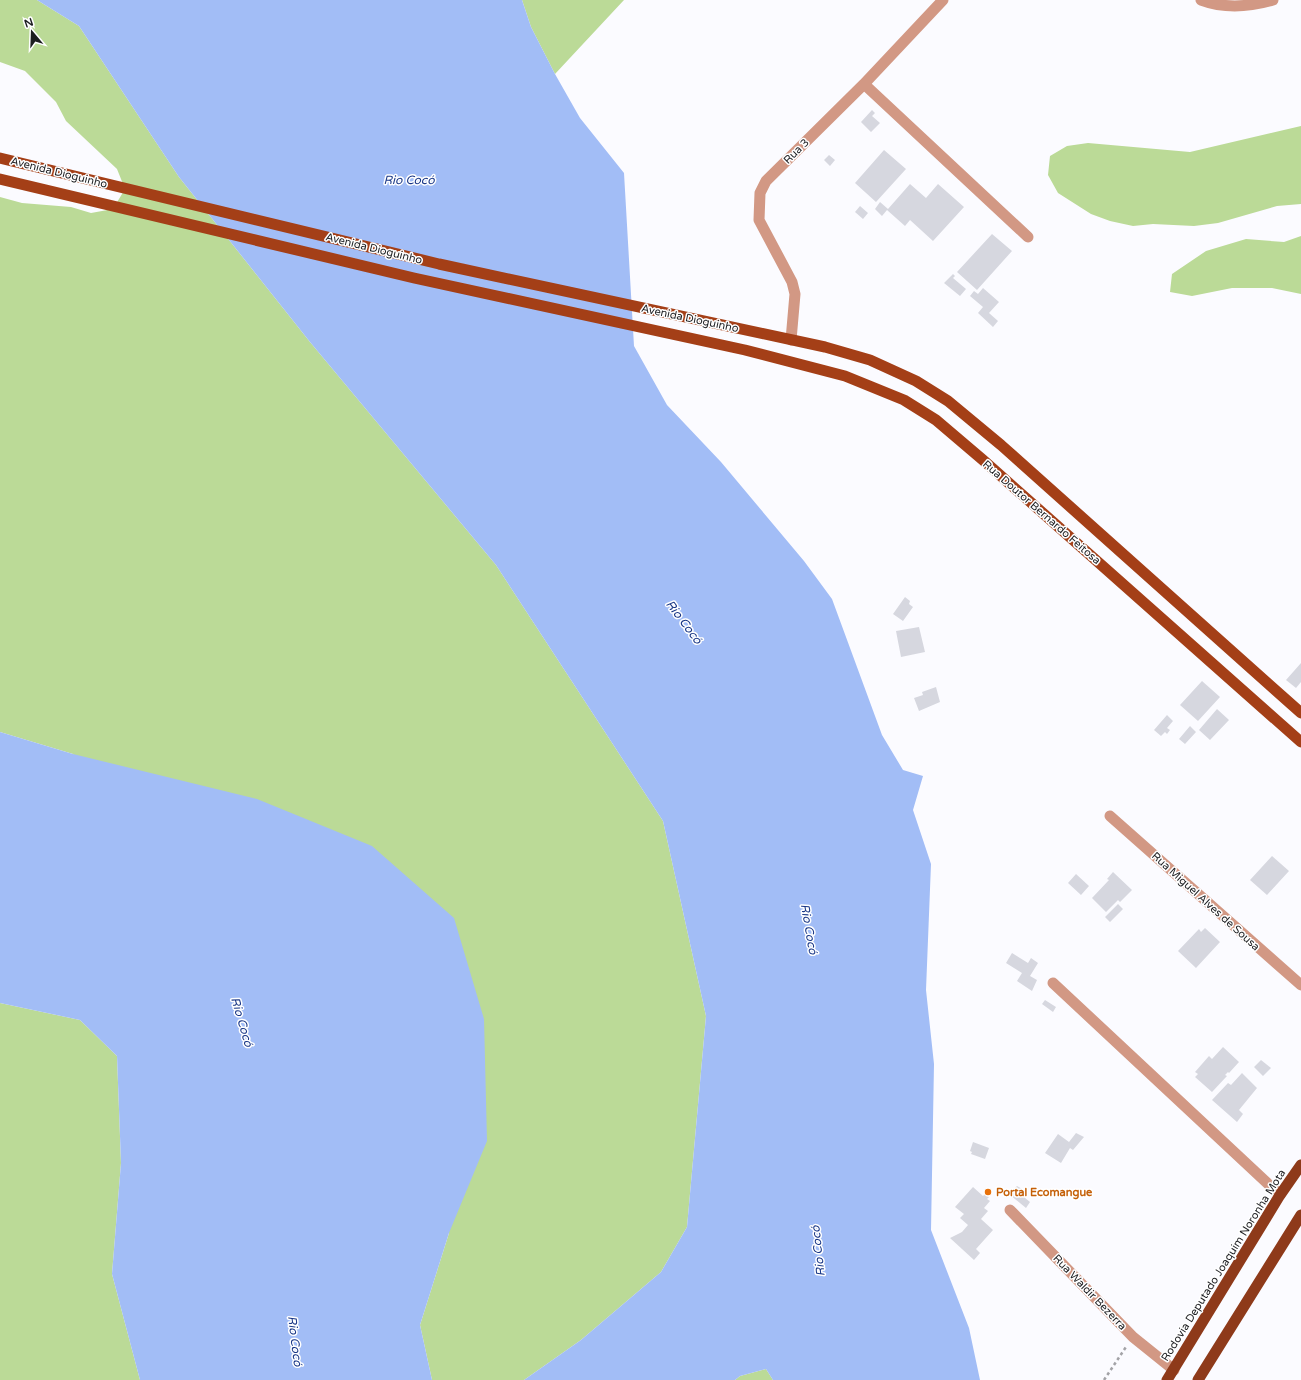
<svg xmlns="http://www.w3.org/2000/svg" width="1301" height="1380" viewBox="0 0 1301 1380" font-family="'Varela Round',sans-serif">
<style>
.green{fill:#bbda97}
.water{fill:#a2bdf6}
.building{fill:#d6d7df}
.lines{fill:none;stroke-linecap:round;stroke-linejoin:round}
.path{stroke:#a3a3a7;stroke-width:2.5;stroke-dasharray:3 3;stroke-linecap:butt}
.minor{stroke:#d29884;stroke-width:11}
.primary{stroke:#a43f17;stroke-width:11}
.trunk{stroke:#8e3a1a;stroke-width:11}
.food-dot{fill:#e8710a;stroke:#fff;stroke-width:1.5}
.labels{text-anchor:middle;stroke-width:3;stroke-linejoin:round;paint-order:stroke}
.street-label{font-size:11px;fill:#1c1d20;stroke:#fff}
.food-label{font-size:11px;font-weight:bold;fill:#c56008;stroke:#fff;text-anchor:start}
.water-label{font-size:12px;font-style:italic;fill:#183686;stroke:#fff}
</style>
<rect width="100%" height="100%" fill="#fbfbff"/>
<path class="green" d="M0 0H37L79 26 179 177 310 342 496 565 663 821 706 1016 687 1227 661 1272 581 1340 524 1380H432L420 1325 449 1233 73 754 0 732V197L22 203 71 207 91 213 113 209 125 189 117 169 66 121 56 102 25 71 0 62Z
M522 0H624L555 74 531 27Z
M1301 126V204L1277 206 1218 223 1194 226 1153 224 1133 226 1110 221 1091 214 1058 193 1048 175 1050 156 1067 146 1088 143 1190 152Z
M1301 236V294L1272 288H1232L1192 296 1170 292 1172 274 1206 251 1246 239 1284 242Z
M0 1003 80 1020 117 1056 121 1163 112 1274 140 1380H0Z
M766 1369 773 1380H735L740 1376Z"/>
<path class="water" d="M37 0H522L531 27 555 74 580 118 624 173 634 346 667 405 721 462 804 561 832 599 882 735 903 770 923 776 913 810 931 864 926 990 934 1064 931 1230 969 1328 980 1380H773L766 1369 740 1376 735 1380H524L581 1340 661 1272 687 1227 706 1016 663 821 496 565 310 342 179 177 79 26Z
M0 732 73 754 257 799 372 846 454 918 484 1019 487 1141 449 1233 420 1325 432 1380H140L112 1274 121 1163 117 1056 80 1020 0 1003Z"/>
<path class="building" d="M872 110 875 113 872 116 880 123 871 132 861 122Z
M884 150 906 169 876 202 855 183Z
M829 155 835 160 830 166 824 160Z
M910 184 926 198 938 184 964 207 933 241 910 220 905 226 887 210 882 216 875 209 880 202 888 209Z
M860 206 868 213 863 219 855 212Z
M992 234 1012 251 977 290 957 272Z
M953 274 955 276 953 278 966 289 960 296 944 283Z
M983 288 999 302 989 313 998 321 993 327 978 313 983 307 970 296 974 291 978 294Z
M905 597 910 601 909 604 913 607 903 621 893 614Z
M919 627 925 652 901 657 896 631Z
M1301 663V682L1296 688 1286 680Z
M1202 681 1220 697 1198 721 1180 705Z
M936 687 940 702 919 711 914 698 923 695 922 692Z
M1217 709 1229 720 1210 740 1199 730Z
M1167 715 1173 721 1167 728 1170 730 1167 734 1165 732 1161 736 1154 730Z
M1190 726 1196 732 1185 744 1179 739Z
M1272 856 1289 871 1267 895 1250 880Z
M1113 872 1132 890 1120 902 1118 900 1106 912 1092 898 1109 880 1107 879Z
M1076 874 1089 886 1081 895 1068 883Z
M1118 904 1123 909 1110 922 1105 917Z
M1205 928 1220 942 1196 968 1178 951 1199 929 1201 932Z
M1012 953 1028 963 1031 958 1038 963 1030 976 1037 980 1032 991 1017 981 1022 973 1006 963Z
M1045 1000 1056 1007 1053 1012 1042 1004Z
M1223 1047 1239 1062 1229 1073 1228 1072 1225 1075 1227 1076 1212 1092 1195 1077 1198 1074 1195 1072 1209 1056 1212 1059Z
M1261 1060 1271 1068 1263 1076 1254 1067Z
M1242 1073 1257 1088 1239 1110 1243 1114 1237 1122 1212 1100 1228 1083 1231 1085Z
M1076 1133 1084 1137 1073 1150 1070 1148 1061 1163 1045 1153 1058 1134 1069 1142Z
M973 1142 989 1148 985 1159 971 1154 972 1152 970 1151Z
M1017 1186 1022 1189 1019 1193 1030 1202 1026 1208 1009 1194Z
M973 1187 983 1196 985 1194 989 1197 987 1199 990 1201 984 1208 988 1211 981 1219 993 1230 976 1249 980 1253 974 1260 950 1238 962 1232 968 1225 960 1218 964 1214 955 1207Z"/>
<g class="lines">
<path class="path" d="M1104 1380 1126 1347"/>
<path class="minor" d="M1201 0C1225 9 1249 7 1273 0
M864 84 1028 237
M791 340 795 294 792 282 759 220 760 193 766 181 864 84 943 0
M1110 816 1301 985
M1053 983 1280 1195
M1010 1210 1133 1337 1174 1370"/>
<path class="primary" d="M0 158 439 264 825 347 870 360 916 381 948 401 1001 445 1301 713
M0 179 414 278 745 350 845 376 904 400 936 420 983 460 1301 742"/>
<path class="trunk" d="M1167 1380 1280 1195 1301 1165
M1198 1380 1301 1215"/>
</g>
<circle class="food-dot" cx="988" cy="1192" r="4"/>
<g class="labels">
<g class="street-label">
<text transform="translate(796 151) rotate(-45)" y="4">Rua 3</text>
<text transform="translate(59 172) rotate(14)" y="4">Avenida Dioguinho</text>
<text transform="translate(374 248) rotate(14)" y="4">Avenida Dioguinho</text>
<text transform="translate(690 318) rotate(12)" y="4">Avenida Dioguinho</text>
<text transform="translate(1042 512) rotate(41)" y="4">Rua Doutor Bernardo Feitosa</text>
<text transform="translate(1206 901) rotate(42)" y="4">Rua Miguel Alves de Sousa</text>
<text transform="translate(1223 1265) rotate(-58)" y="4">Rodovia Deputado Joaquim Noronha Mota</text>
<text transform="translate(1090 1292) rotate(46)" y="4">Rua Waldir Bezerra</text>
</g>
<g class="food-label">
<text x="996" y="1196">Portal Ecomangue</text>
</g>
<g class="water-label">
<text x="409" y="184">Rio Cocó</text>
<text transform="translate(684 622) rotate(53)" y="4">Rio Cocó</text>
<text transform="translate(809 929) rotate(80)" y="4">Rio Cocó</text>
<text transform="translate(242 1022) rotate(74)" y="4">Rio Cocó</text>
<text transform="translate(818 1251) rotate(-96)" y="4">Rio Cocó</text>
<text transform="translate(295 1341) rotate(83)" y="4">Rio Cocó</text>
</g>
</g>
<g transform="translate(32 32) rotate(341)" stroke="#ffffff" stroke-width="3" paint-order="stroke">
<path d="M0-3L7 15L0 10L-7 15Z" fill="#1c1d20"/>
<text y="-6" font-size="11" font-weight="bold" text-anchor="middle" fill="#1c1d20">N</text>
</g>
</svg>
